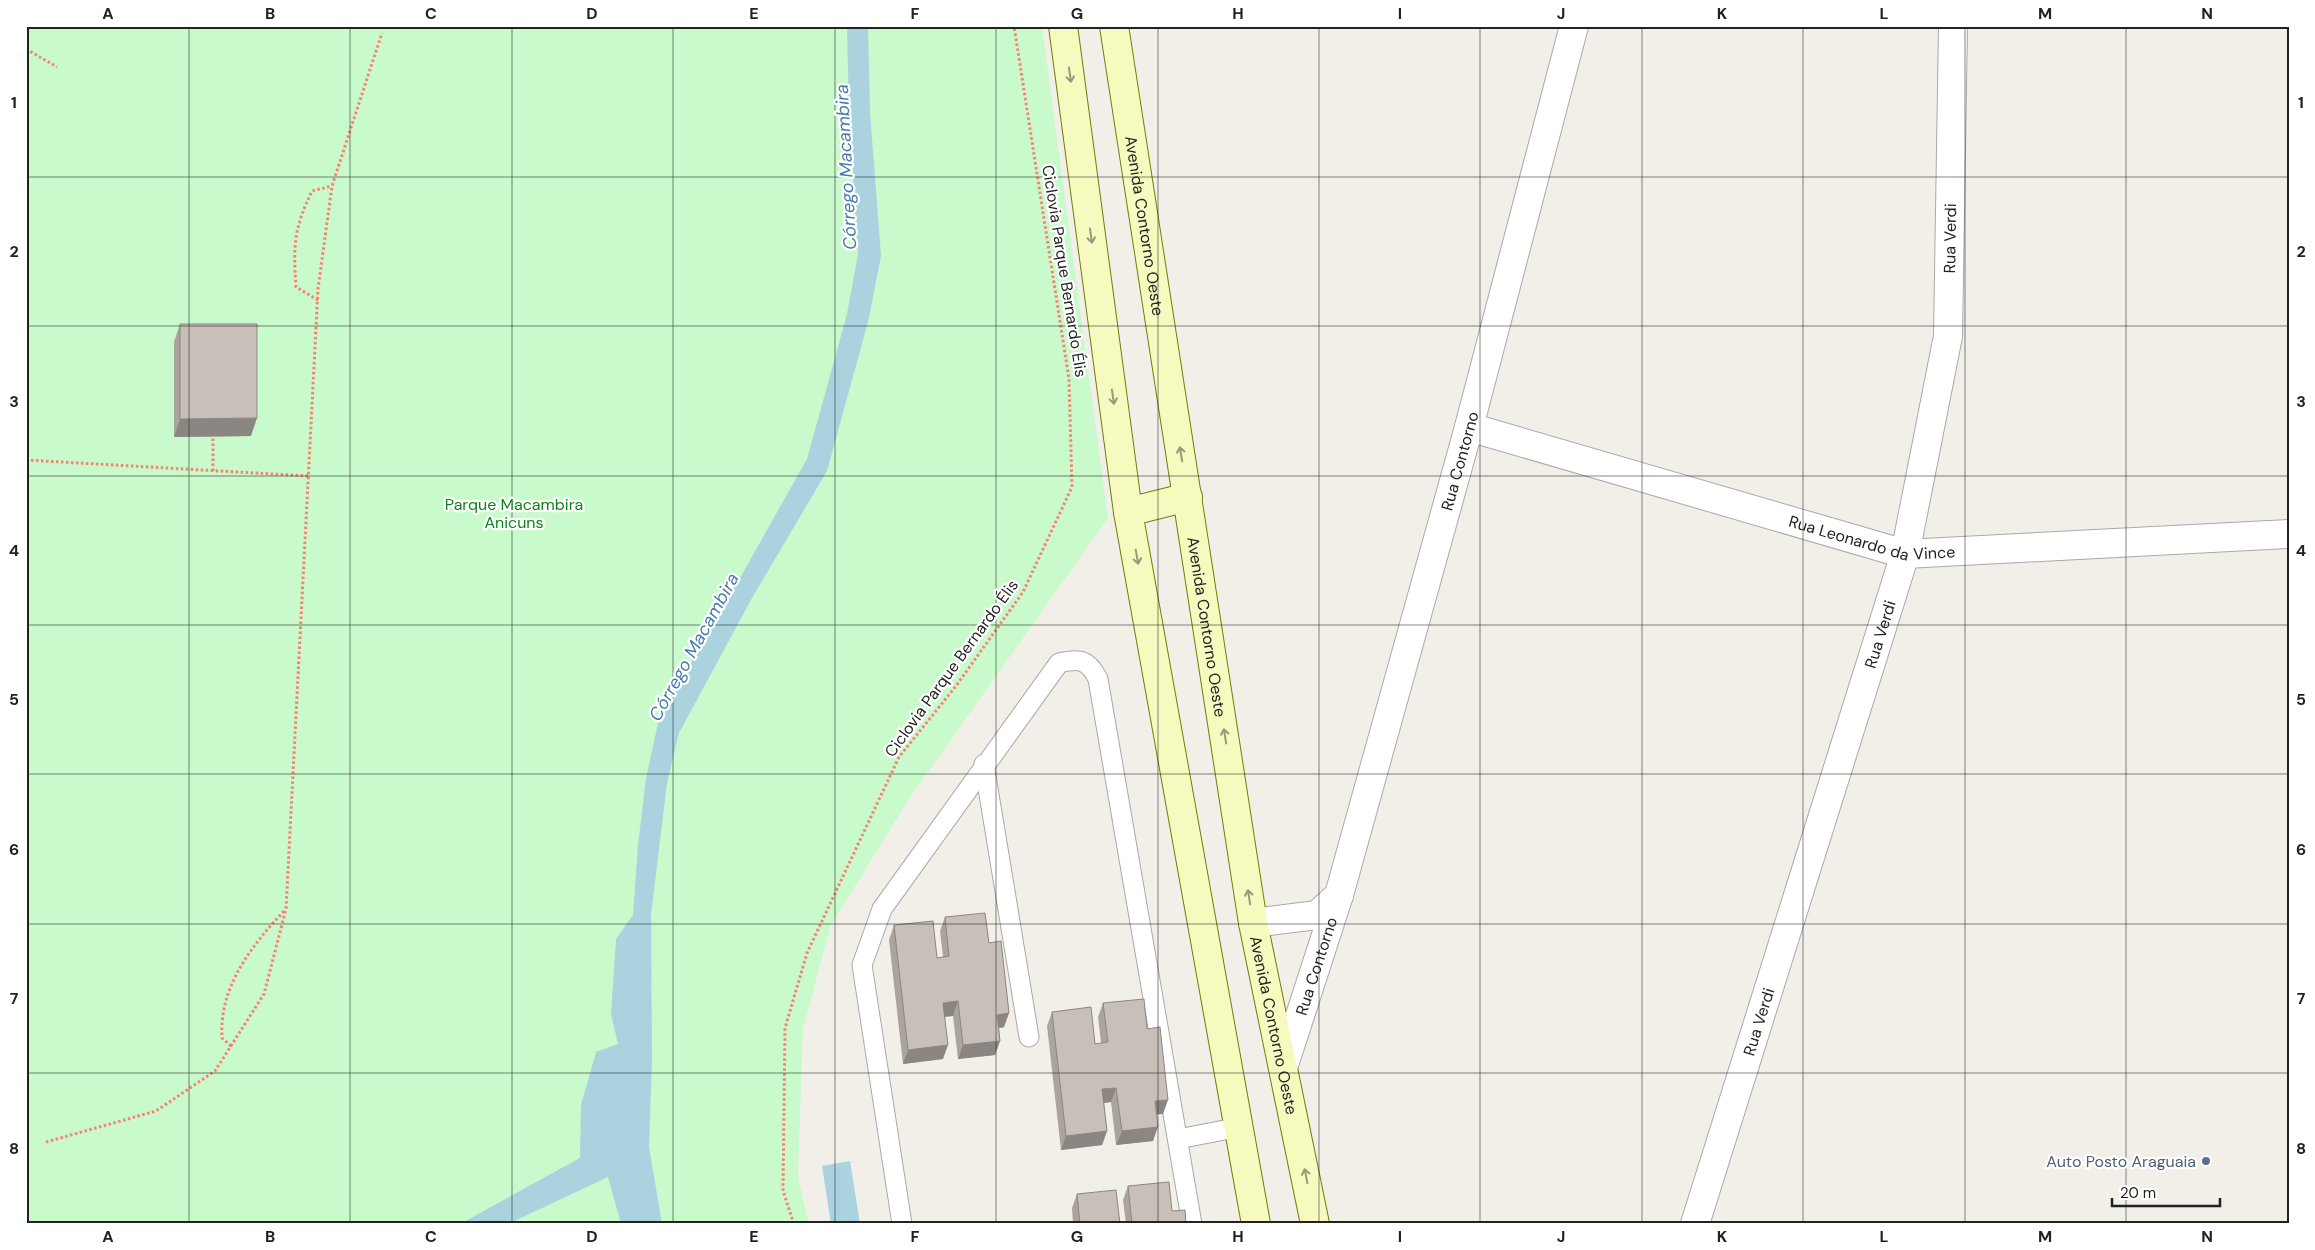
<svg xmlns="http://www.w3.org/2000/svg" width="2315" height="1250" viewBox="0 0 2315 1250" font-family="'DM Sans',sans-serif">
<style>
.park{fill:#c8facc}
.water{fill:#aad3df}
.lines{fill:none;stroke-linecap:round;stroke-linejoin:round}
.lane-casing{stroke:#a9a9a9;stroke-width:21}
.street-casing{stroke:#a9a9a9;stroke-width:30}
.secondary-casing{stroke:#707d05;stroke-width:30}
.path{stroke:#fa8072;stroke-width:3;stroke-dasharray:2.5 2.5;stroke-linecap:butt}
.lane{stroke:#fff;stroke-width:19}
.street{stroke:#fff;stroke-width:28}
.secondary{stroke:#f7fabf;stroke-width:28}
.wall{fill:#aba49e}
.shaded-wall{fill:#8b8681}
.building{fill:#c7bfb8;stroke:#8b8681}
.oneway{stroke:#979978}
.grid{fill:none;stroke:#222;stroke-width:1;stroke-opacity:0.55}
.service-dot{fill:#5c6f8a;stroke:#fff;stroke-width:2}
.labels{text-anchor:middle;stroke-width:4.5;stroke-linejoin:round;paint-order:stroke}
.street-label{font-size:16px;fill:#222;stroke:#fff}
.park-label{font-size:16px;fill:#0c8416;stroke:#fff}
.service-label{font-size:16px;fill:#4e5e75;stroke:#fff;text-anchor:end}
.water-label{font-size:18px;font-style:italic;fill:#4a7aab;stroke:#fff}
.neatline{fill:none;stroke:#222;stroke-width:2}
.grid-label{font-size:16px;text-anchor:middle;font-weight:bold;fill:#222}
</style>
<rect width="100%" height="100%" fill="#f2efe9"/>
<path class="park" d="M26 26H1042L1108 518 909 799 831 925 803 1028 798 1177 809 1224H26Z"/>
<path class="water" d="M847 26H868L870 112 881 256 868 322 827 471 752 598 679 733 667 783 651 915 652 1059 649 1147 662 1224H621L608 1177 508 1224H460L580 1158 581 1105 596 1052 618 1044 611 1014 616 939 633 915 638 845 646 778 658 723 691 663 708 626 736 585 807 459 847 314 858 254 849 114Z
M850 1161 860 1224H831L822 1166Z"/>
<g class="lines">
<g class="lane-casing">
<path id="lane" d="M984 764 1029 1037
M1178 1139 1240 1127
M902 1224 862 965 882 909 1059 663C1079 658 1088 659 1098 679L1192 1224"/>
</g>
<g class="street-casing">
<g id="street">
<path id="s1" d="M1469 427 1905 554 2289 534"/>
<path d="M1253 923 1317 915 1339 895"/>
<path id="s2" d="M1284 1065 1339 895 1469 427 1574 26"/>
<path id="s3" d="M1695 1224 1905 554 1948 336 1953 26"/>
</g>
</g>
<g class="secondary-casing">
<g id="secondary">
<path d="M1063 26 1128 512 1256 1224"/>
<path id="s4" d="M1114 26 1253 923 1315 1224"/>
<path d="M1128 512 1188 497"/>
</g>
</g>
<path class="path" d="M26 49 57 67
M318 300 296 287C293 246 294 228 312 191L332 186
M26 460 308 476
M213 471V436
M231 1046 222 1038C219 987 251 946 285 910
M46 1142 156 1111 215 1071 264 994 286 909 318 289 332 186 382 33
M794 1224 783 1191 785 1028 807 953 899 757 956 686 1023 592 1072 487 1069 379 1014 26"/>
<use href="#lane" class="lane"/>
<use href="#street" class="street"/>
<use href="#secondary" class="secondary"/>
</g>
<path class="wall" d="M180 324 251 436 174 437V342Z
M945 917 989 943 1009 1013 1004 1027 999 1028 1000 1041 995 1055 958 1059 953 1016 945 1017 943 1059 903 1064 889 940 894 925 937 958 943 957 940 931Z
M1103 1003 1147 1029 1163 1114H1157L1153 1141 1116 1145 1111 1102 1104 1103 1107 1131 1102 1145 1061 1150 1047 1026 1052 1012 1095 1044 1101 1043 1098 1017Z
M1128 1186 1172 1211 1186 1224H1126L1123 1200Z
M1077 1194 1120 1224H1073L1072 1208Z"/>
<path class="shaded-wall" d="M257 418 251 436 174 437 180 419Z
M958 1001 953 1016 938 1017 943 1003Z
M1009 1013 1004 1027 992 1029 997 1015Z
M1000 1041 995 1055 958 1059 963 1045Z
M948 1045 943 1059 903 1064 908 1050Z
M1116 1088 1111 1102 1097 1104 1102 1089Z
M1168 1100 1163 1114 1150 1115 1155 1101Z
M1158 1127 1153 1141 1116 1145 1122 1131Z
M1107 1131 1102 1145 1061 1150 1066 1136Z"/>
<path class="building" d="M180 324H257V418L180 419Z
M985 913 989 943 1001 941 1009 1013 997 1015 1000 1041 963 1045 958 1001 943 1003 948 1045 908 1050 894 925 933 921 937 958 949 956 945 917Z
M1144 999 1147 1029 1160 1027 1168 1100 1155 1101 1158 1127 1122 1131 1116 1088 1102 1089 1107 1131 1066 1136 1052 1012 1091 1007 1095 1044 1108 1042 1103 1003Z
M1169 1182 1172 1211 1185 1210 1186 1224H1132L1128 1186Z
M1116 1190 1120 1224H1080L1077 1194Z"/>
<defs><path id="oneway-shaft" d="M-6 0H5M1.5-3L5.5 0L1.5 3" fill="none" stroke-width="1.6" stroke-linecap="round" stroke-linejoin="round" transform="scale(1.25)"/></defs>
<g class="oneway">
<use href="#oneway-shaft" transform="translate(1070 75) rotate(82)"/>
<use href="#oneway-shaft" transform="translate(1091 236) rotate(82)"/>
<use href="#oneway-shaft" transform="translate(1113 397) rotate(82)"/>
<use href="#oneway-shaft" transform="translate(1181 454) rotate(-99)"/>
<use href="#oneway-shaft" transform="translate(1137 557) rotate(80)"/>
<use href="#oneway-shaft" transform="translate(1225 736) rotate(-99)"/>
<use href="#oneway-shaft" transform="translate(1249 897) rotate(-99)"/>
<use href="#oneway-shaft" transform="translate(1306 1176) rotate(-101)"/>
</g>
<path class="grid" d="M189 26V1224M350 26V1224M512 26V1224M673 26V1224M835 26V1224M996 26V1224M1158 26V1224M1319 26V1224M1480 26V1224M1642 26V1224M1803 26V1224M1965 26V1224M2126 26V1224M26 177H2289M26 326H2289M26 476H2289M26 625H2289M26 774H2289M26 924H2289M26 1073H2289"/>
<circle class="service-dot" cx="2206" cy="1161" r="5"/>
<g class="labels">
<g class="street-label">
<text dy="6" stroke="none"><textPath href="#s4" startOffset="202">Avenida Contorno Oeste</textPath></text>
<text dy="6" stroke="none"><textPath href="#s3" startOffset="1022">Rua Verdi</textPath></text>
<text transform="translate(1065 271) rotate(81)" y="6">Ciclovia Parque Bernardo Élis</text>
<text dy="6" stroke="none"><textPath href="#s2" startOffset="629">Rua Contorno</textPath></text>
<text dy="6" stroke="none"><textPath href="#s1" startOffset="419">Rua Leonardo da Vince</textPath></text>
<text dy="6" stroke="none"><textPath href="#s4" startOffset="608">Avenida Contorno Oeste</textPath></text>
<text dy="6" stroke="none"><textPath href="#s3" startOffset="618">Rua Verdi</textPath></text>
<text transform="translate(951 668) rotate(-54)" y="6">Ciclovia Parque Bernardo Élis</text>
<text dy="6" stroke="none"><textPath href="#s2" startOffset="104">Rua Contorno</textPath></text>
<text dy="6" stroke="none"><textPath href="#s3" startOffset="212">Rua Verdi</textPath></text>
<text dy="6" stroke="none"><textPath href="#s4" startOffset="1012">Avenida Contorno Oeste</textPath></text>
</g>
<g class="park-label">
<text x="514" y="510">Parque Macambira<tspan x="514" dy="18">Anicuns</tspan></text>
</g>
<g class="service-label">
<text x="2196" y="1167">Auto Posto Araguaia</text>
</g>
<g class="water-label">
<text transform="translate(846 167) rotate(-93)" y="6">Córrego Macambira</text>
<text transform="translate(694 647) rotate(-61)" y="6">Córrego Macambira</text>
</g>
</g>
<rect width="2315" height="1250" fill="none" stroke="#ffffff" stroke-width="55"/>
<path d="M2112 1198v8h108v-8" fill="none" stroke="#222222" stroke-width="2.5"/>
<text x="2120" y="1198" font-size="15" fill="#222222" stroke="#ffffff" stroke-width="4" paint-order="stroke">20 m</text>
<rect x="28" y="28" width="2260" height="1194" class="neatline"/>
<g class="grid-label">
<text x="108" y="19">A</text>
<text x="270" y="19">B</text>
<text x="431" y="19">C</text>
<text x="592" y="19">D</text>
<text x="754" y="19">E</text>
<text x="915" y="19">F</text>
<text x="1077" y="19">G</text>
<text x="1238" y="19">H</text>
<text x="1400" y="19">I</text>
<text x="1561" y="19">J</text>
<text x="1722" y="19">K</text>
<text x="1884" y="19">L</text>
<text x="2045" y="19">M</text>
<text x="2207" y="19">N</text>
<text x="14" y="108">1</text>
<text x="2301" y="108">1</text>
<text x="14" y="257">2</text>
<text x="2301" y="257">2</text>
<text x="14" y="407">3</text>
<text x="2301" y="407">3</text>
<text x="14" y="556">4</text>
<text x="2301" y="556">4</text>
<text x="14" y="705">5</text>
<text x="2301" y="705">5</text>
<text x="14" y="855">6</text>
<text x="2301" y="855">6</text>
<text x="14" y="1004">7</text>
<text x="2301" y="1004">7</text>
<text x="14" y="1154">8</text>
<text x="2301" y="1154">8</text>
<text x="108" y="1242">A</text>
<text x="270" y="1242">B</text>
<text x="431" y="1242">C</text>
<text x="592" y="1242">D</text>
<text x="754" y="1242">E</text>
<text x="915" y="1242">F</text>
<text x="1077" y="1242">G</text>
<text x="1238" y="1242">H</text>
<text x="1400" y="1242">I</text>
<text x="1561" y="1242">J</text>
<text x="1722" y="1242">K</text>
<text x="1884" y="1242">L</text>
<text x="2045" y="1242">M</text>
<text x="2207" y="1242">N</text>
</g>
</svg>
